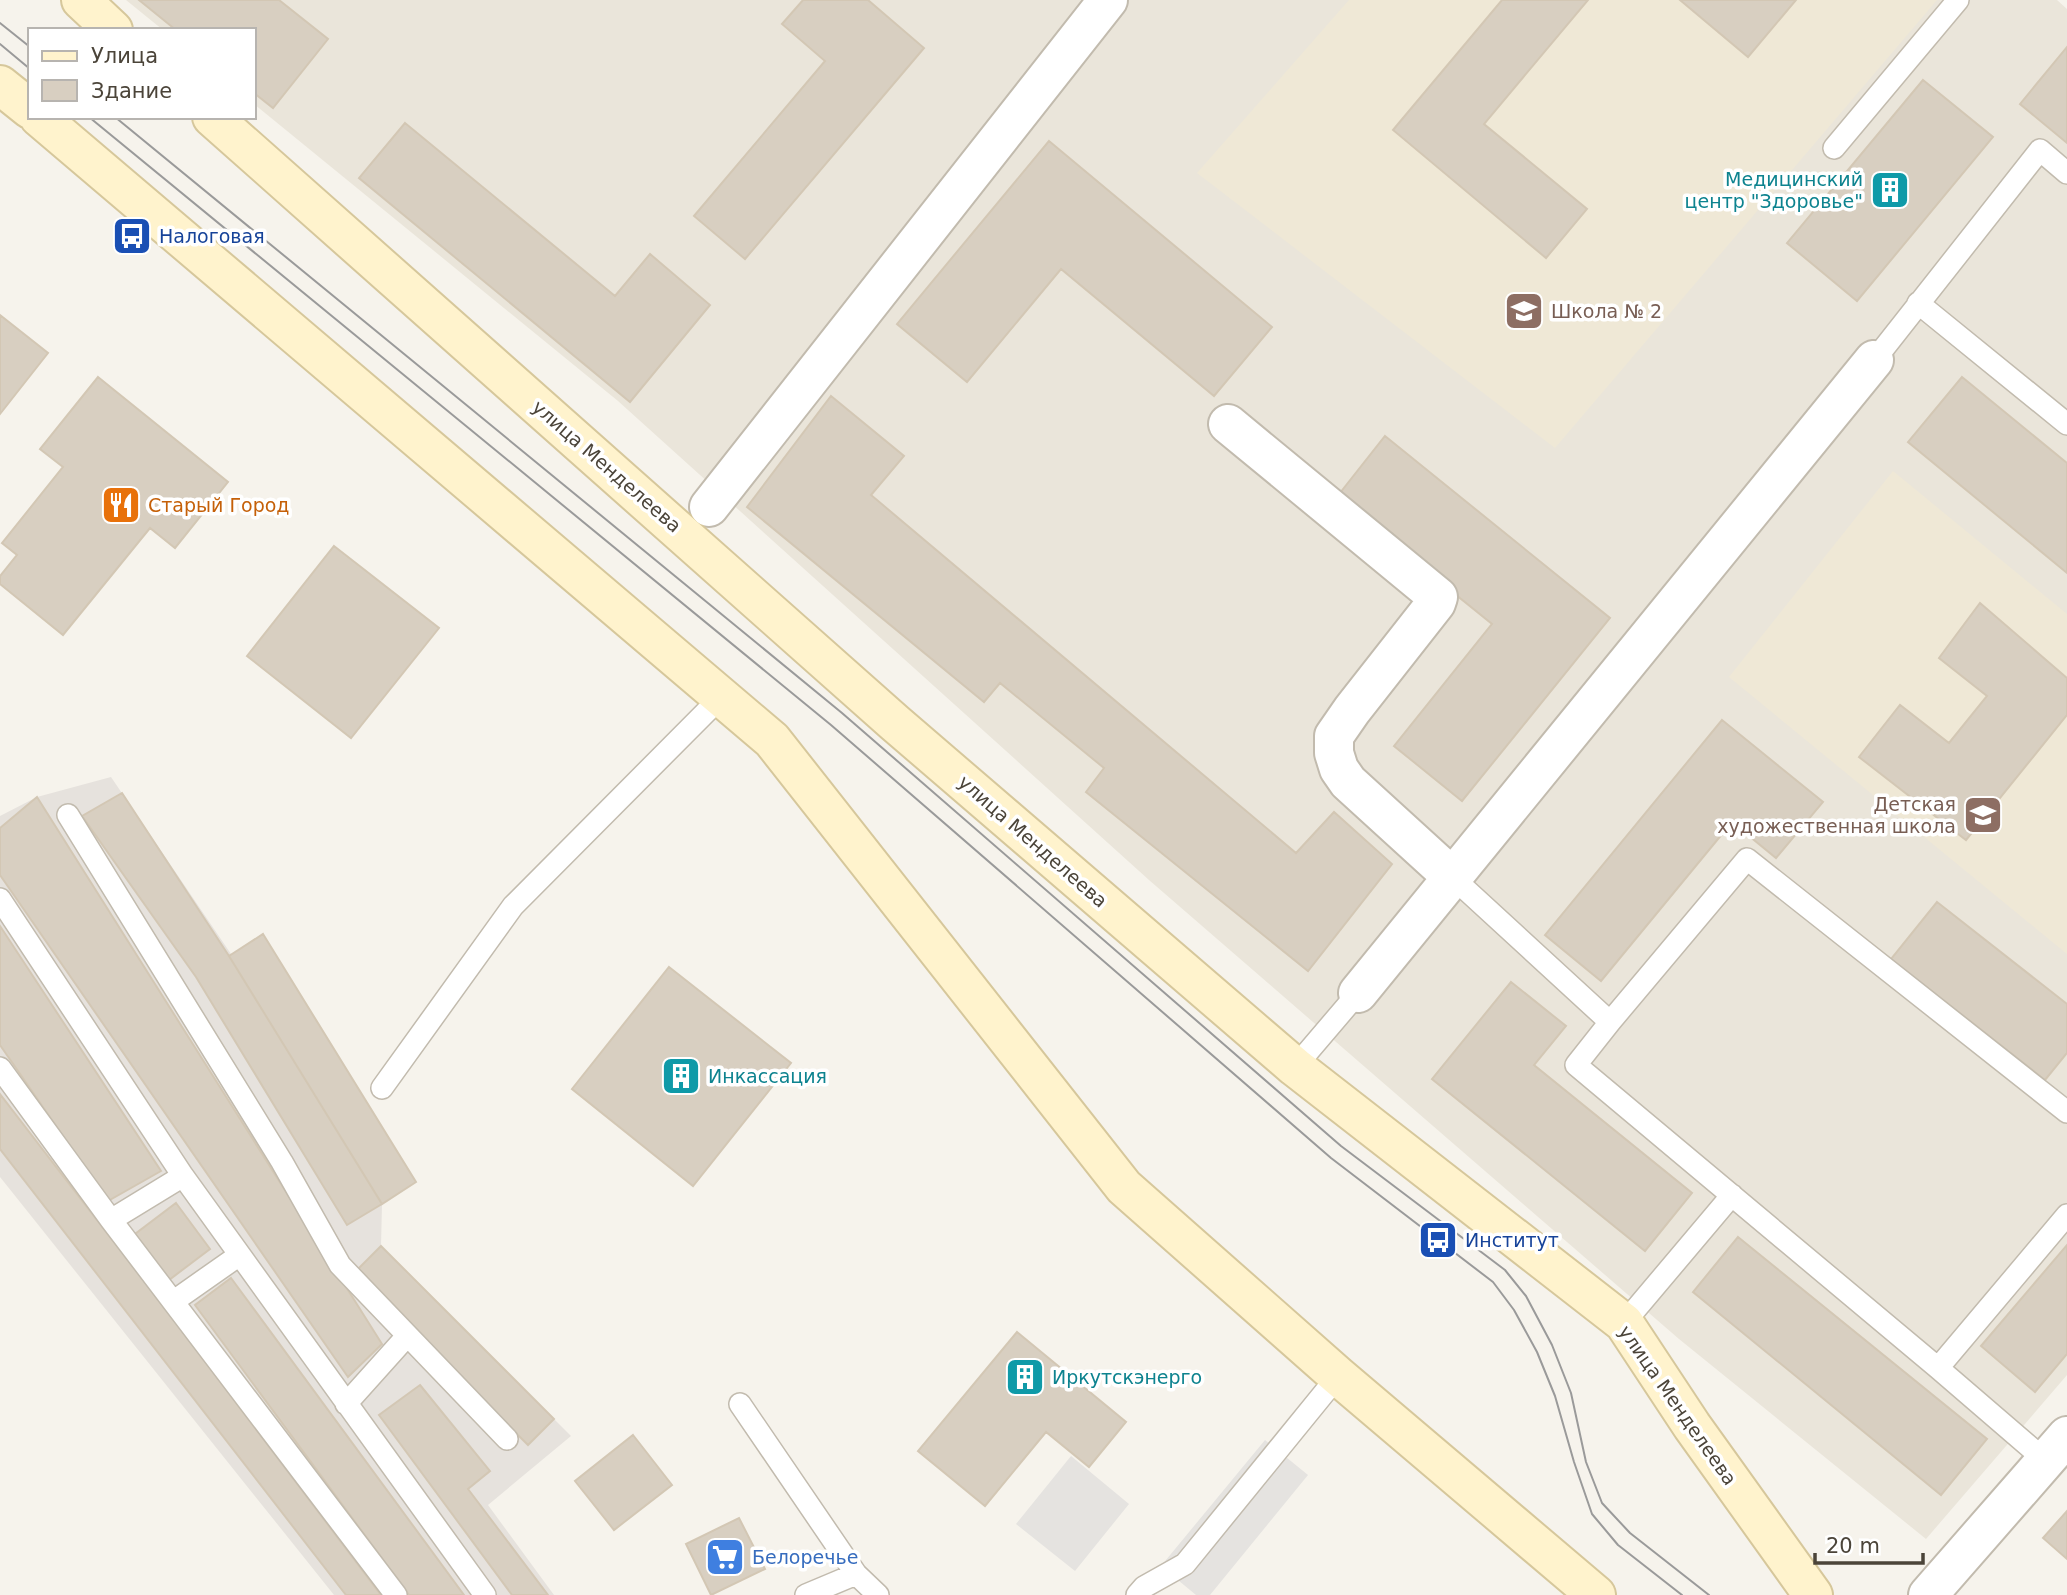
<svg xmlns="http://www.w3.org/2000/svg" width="2067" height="1595" viewBox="0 0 2067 1595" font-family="'DejaVu Sans',sans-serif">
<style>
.residential{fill:#eae5da}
.industrial{fill:#e6e2dd}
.education{fill:#efe8d6}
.parking{fill:#e5e3e0}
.building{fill:#d8cfc1;stroke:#d3c7b4;stroke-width:2}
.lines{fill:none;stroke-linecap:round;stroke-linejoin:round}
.service-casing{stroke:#c2bbae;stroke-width:24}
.minor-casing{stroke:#c2bbae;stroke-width:42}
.secondary-casing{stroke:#d6c79b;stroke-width:42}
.service{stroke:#fff;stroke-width:21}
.minor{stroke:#fff;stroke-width:38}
.secondary{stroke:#fff3cd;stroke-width:38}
.tram{stroke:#9a9a9a;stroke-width:2}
.labels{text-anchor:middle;stroke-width:7;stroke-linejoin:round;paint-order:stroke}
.culture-label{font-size:19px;fill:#0d838f;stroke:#fff;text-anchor:start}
.transit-label{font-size:19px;fill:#164399;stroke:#fff;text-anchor:start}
.education-label{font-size:19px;fill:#785e54;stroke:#fff;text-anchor:start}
.street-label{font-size:19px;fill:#4b4439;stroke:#fff}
.food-label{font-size:19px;fill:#c56008;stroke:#fff;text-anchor:start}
.shop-label{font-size:19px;fill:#366cbe;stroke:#fff;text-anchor:start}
</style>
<rect width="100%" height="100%" fill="#f6f3ec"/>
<path class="residential" d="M126 0H2057L2067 9V1375L1926 1539 1679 1339 1149 880 618 401 254 104V30H163Z"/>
<path class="industrial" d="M111 777 231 954 382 1204 381 1246 571 1436 488 1505 554 1595H334L0 1177V816L37 797Z"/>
<path class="education" d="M1349 0H1937L1555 448 1197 173Z
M1893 471 2067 614V954L1729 677Z"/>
<path class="parking" d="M1265 1440 1308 1475 1210 1595H1196L1161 1566Z
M1071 1456 1129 1504 1075 1571 1016 1524Z"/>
<path class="building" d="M139 0H279L328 39 273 108 254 93V30H176Z
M803 0H868L924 48 745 259 694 216 825 61 782 24Z
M1502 0H1588L1484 124 1587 209 1546 258 1393 130Z
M1680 0H1796L1748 57Z
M2067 47V143L2020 104Z
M1923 80 1993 137 1857 301 1787 243Z
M405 123 615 296 650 254 710 305 630 402 359 178Z
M1049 141 1272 327 1214 396 1061 269 967 382 897 324Z
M0 315 48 353 0 414Z
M98 377 228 482 175 548 150 528 63 635 0 584V576L17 555 2 543 63 467 40 449Z
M1962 377 2067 463V573L1908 442Z
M831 396 904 456 871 495 1296 853 1334 812 1392 864 1308 971 1086 792 1104 768 1000 683 984 702 747 507Z
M1385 436 1610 618 1462 801 1394 746 1492 624 1336 498Z
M334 546 439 628 351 738 247 656Z
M1980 603 2067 678V715L1966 840 1859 757 1900 705 1949 743 1987 696 1939 658Z
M1722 720 1823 802 1776 858 1732 822 1601 981 1545 935Z
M122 793 229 956 382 1204 347 1225 196 977 82 816Z
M37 797 382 1344 348 1377 0 875V828Z
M1937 902 2067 1004V1053L2045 1080 1891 959Z
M0 926 161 1171 108 1201 0 1045Z
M263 934 416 1182 382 1204 229 956Z
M669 967 791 1063 693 1186 572 1089Z
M1511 982 1566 1026 1534 1065 1692 1193 1645 1251 1432 1079Z
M0 1094 154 1294 381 1595H346L0 1149Z
M176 1203 210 1249 169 1280 135 1234Z
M1738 1237 1987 1439 1941 1495 1693 1292Z
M2067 1245V1354L2035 1392 1981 1346Z
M381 1246 554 1419 528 1445 355 1272Z
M231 1278 464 1595H409L195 1305Z
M1017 1332 1126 1422 1089 1467 1046 1432 985 1506 918 1451Z
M420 1385 490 1471 468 1489 548 1595H512L379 1415Z
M633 1435 672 1485 614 1530 575 1481Z
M2067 1511V1559L2043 1538Z
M739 1518 765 1569 711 1595 686 1544Z"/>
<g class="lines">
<g class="service-casing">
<path id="service" d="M1834 148 1958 0
M1918 303 2067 424
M1869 367 2040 150 2067 173
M68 815 282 1162 340 1265 507 1439
M1450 875 1610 1022 1576 1065 1938 1368 2046 1461
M0 899 183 1176 485 1595
M1610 1022 1747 859 2067 1112
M1295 1067 1364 986
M0 1068 111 1220 396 1595
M382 1088 513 906 721 697
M111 1220 183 1176
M174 1301 238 1256
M1624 1323 1732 1195
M1938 1368 2067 1215
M346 1404 407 1336
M740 1404 856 1574
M806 1595 856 1574 878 1595
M1137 1595 1144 1587 1185 1564 1338 1376"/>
</g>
<g class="minor-casing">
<path id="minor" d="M1228 424 1438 597 1436 603 1352 710 1334 736V753L1339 769 1348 782 1450 875
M709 507 1108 0
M1358 993 1874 360
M1928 1595 2067 1436"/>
</g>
<g class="secondary-casing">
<path id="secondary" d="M81 0 113 30
M0 85 30 109
M39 117 772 740 1124 1187 1338 1376 1596 1595
M212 117 895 723 1295 1067 1624 1323 1692 1426 1813 1595"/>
</g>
<use href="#service" class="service"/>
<use href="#minor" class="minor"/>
<use href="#secondary" class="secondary"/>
<path class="tram" d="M0 23 30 47
M0 44 30 69
M89 117 831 725 1331 1158 1493 1282 1514 1310 1537 1352 1555 1396 1574 1462 1592 1514 1618 1545 1682 1595
M115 117 842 713 1341 1146 1505 1270 1526 1296 1552 1345 1571 1393 1586 1462 1602 1503 1630 1533 1709 1595"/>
</g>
<defs>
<g id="building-square" transform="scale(2.0125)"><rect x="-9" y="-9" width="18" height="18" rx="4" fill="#0f9aa8" stroke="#fff"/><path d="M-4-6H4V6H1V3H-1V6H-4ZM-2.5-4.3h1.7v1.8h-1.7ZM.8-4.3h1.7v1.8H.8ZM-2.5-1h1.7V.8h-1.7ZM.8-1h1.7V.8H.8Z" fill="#fff"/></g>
<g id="bus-square" transform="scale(2.0125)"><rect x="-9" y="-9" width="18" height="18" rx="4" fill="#1a4fb4" stroke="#fff"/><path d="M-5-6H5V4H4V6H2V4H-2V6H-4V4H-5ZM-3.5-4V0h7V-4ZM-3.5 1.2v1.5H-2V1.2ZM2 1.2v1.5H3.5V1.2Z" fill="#fff"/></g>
<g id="school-square" transform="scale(2.0125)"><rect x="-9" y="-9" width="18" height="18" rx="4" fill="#8d6e63" stroke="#fff"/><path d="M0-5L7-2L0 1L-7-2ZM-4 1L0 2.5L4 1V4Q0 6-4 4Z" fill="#fff"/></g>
<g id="restaurant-square" transform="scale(2.0125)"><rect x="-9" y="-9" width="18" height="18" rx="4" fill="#e8710a" stroke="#fff"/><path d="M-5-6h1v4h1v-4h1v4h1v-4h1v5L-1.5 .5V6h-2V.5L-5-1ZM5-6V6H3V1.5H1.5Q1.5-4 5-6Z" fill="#fff"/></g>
<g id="supermarket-square" transform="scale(2.0125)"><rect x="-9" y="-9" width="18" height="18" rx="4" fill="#3f7fe0" stroke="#fff"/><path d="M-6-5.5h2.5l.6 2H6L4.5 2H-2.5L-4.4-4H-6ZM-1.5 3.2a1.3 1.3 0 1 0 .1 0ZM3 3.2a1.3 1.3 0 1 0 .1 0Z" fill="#fff"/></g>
</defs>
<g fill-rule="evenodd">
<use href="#building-square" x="1890" y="190"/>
<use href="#bus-square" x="132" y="236"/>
<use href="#school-square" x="1524" y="311"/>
<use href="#restaurant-square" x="121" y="505"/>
<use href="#school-square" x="1983" y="815"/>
<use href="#building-square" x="681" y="1076"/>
<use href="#bus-square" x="1438" y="1240"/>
<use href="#building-square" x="1025" y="1377"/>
<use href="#supermarket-square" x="725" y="1557"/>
</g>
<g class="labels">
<g class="culture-label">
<text x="1863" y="186" text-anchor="end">Медицинский<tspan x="1863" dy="22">центр "Здоровье"</tspan></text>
<text x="708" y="1083">Инкассация</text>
<text x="1052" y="1384">Иркутскэнерго</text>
</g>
<g class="transit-label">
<text x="159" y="243">Налоговая</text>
<text x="1465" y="1247">Институт</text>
</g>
<g class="education-label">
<text x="1551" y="318">Школа № 2</text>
<text x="1956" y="811" text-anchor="end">Детская<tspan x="1956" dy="22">художественная школа</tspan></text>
</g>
<g class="street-label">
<text transform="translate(607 466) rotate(41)" y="7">улица Менделеева</text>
<text transform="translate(1033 841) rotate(41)" y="7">улица Менделеева</text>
<text transform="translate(1678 1405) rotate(55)" y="7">улица Менделеева</text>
</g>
<g class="food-label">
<text x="148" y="512">Старый Город</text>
</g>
<g class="shop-label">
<text x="752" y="1564">Белоречье</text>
</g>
</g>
<rect x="28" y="28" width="228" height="91" fill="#ffffff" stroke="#b7b4b0" stroke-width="2"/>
<rect x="42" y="51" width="35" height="10" fill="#fff3cd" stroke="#b7b4b0" stroke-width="2"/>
<text x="91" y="63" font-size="21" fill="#4b4439">Улица</text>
<rect x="42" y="80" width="35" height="21" fill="#d8cfc1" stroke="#b7b4b0" stroke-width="2"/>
<text x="91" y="98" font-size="21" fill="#4b4439">Здание</text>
<path d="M1815 1553v10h108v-10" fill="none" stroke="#4b4439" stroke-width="3.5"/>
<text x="1826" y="1553" font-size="21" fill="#4b4439" stroke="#ffffff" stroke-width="5" paint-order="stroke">20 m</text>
</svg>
